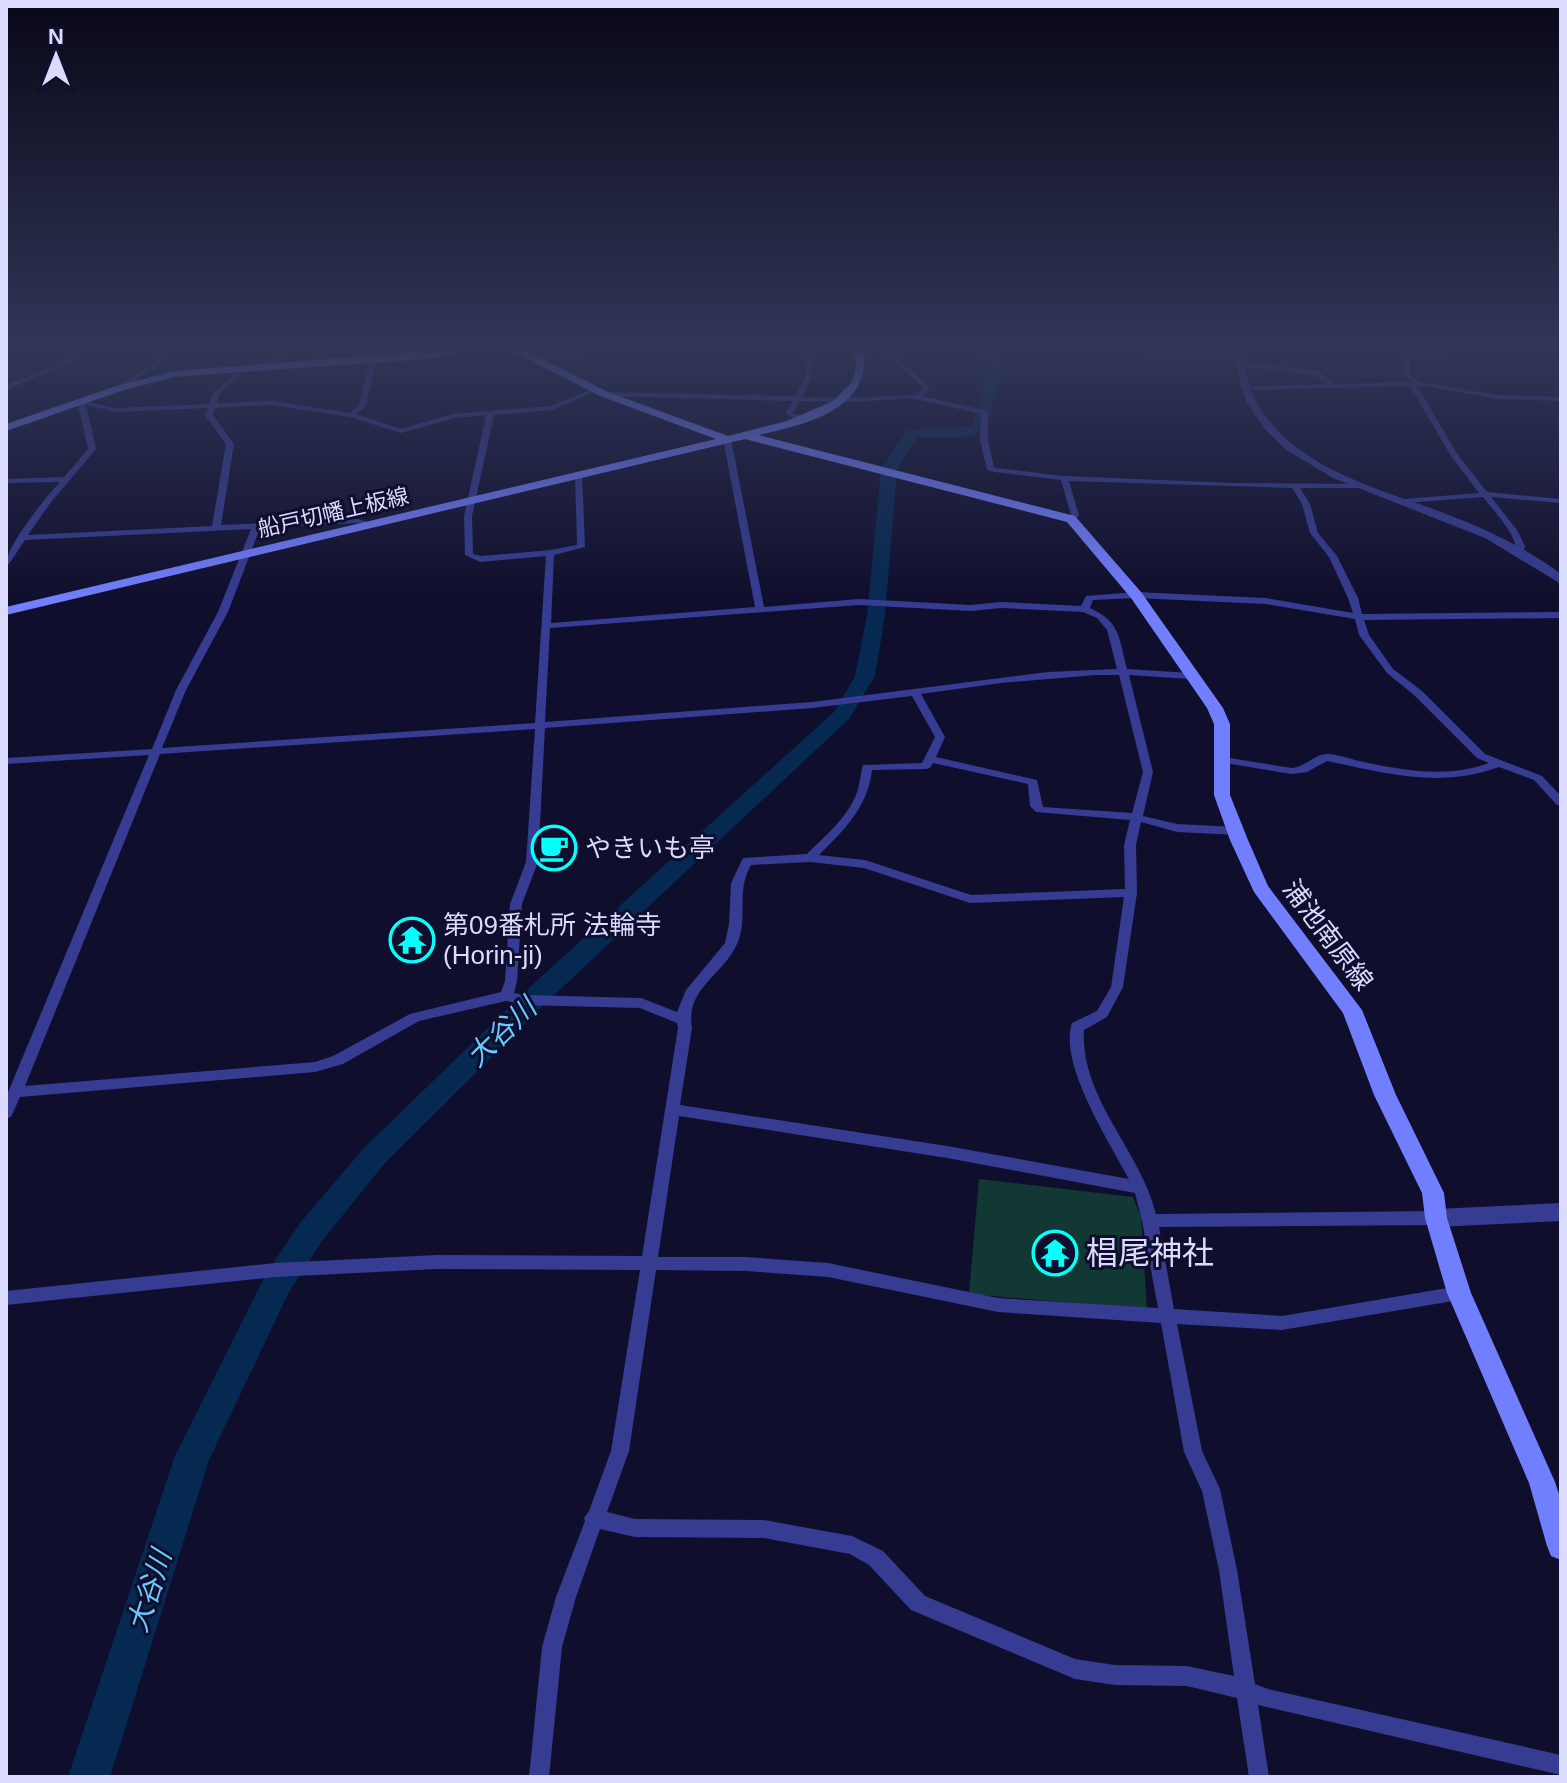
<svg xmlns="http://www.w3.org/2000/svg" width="1567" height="1783" viewBox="0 0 1567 1783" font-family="Arial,'Noto Sans JP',sans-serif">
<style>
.green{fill:#113832}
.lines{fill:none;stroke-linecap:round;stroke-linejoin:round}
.river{fill:#052950;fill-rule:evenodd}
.minor{fill:#353c91;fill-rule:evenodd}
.tertiary{fill:#353c91;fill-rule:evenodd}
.secondary{fill:#717fff;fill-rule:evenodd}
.labels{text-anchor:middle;stroke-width:6;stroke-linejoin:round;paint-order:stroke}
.far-street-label{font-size:22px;fill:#dadbff;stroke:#100e2d}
.poi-label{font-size:26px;fill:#dadbff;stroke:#100e2d;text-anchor:start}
.street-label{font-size:26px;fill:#dadbff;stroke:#100e2d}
.water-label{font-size:28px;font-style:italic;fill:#68cbff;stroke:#100e2d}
.near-poi-label{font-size:32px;fill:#dadbff;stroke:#100e2d;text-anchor:start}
</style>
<rect width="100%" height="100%" fill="#100e2d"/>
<path class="green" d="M979 1179 1133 1197 1141 1217 1147 1309 969 1294Z"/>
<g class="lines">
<path class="river" d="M979 349H992L1003 365 987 428 967 437H917L897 470 885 615 875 676 849 719 550 999 384 1164 322 1241 289 1292 209 1460 110 1777H68L175 1456 267 1272 300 1223 364 1148 532 985 834 712 855 676 867 615 881 470 907 430 973 426 989 365Z"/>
<path class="minor" d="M77 349H84L72 362 6 390V385L68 360Z
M162 349H168L169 354 163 361 122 389H118V387L159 359 163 354Z
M280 349H287L278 367H274Z
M587 349H607L534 361 531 359Z
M810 349H818L813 354 811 378 802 397 853 398 915 395 923 390V387L880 349H887L928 385 929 391 922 396 988 411V440L994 467 996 468 1064 476 1233 483 1364 484V488H1300L1310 504 1318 533 1337 556 1358 598 1362 614 1561 612V618L1364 620 1369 635 1393 669 1422 691 1485 754 1542 776 1561 796V806L1557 805 1534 780 1499 767C1439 789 1386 773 1327 761L1307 772 1292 774 1219 762 1218 760 1223 757 1292 768C1305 767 1315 754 1327 754 1339 754 1352 760 1364 762 1406 771 1448 778 1489 763L1477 758 1414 695 1387 673 1359 635 1355 619 1266 604 1136 598 1093 600 1090 608C1121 622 1119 639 1127 669L1190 673 1195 676 1190 679 1129 675 1153 772 1143 816 1177 824 1236 827 1242 831 1236 835 1177 832 1141 822 1136 845 1137 893 1123 987 1107 1017 1084 1030C1080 1098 1141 1151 1156 1214L1436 1211 1441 1213 1444 1218 1441 1223 1436 1225 1159 1227 1174 1309 1282 1316 1459 1286 1465 1288 1467 1293 1465 1298 1459 1300 1282 1330 1177 1324 1202 1451 1220 1489 1237 1570 1255 1684 1268 1689 1561 1755V1775L1258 1705 1269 1777H1249L1237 1698 1187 1686 1115 1685 1075 1679 911 1610 869 1565 850 1554 764 1538 635 1537 600 1529 576 1597 562 1647 549 1777H529L542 1647 556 1597 585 1521 584 1518 589 1511 611 1451 640 1270 437 1269 276 1277 6 1305V1291L276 1263 437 1255 642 1256 678 1028 677 1023 640 1008 523 1005 506 1001 419 1021 343 1064 315 1072 20 1097 11 1117 6 1119V1097L149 755 6 764V758L152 749 176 690 218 612 251 529 25 540 9 564 6 565C6 546 45 498 60 482L6 483V479L64 477 88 449 77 400 116 408 209 404 215 391 244 367 247 369 246 370 220 393 217 403 272 401 350 413 359 405 370 360 373 358 376 360 366 406 356 414 401 429 453 414 551 406 592 389H596V391L552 410 494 415 472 516 473 554 481 556 550 550 577 545 575 474 582 472 585 547 554 555 551 623 755 607 723 439 727 437 731 439 764 607 859 599 971 605 1001 602 1081 606 1086 596 1136 592 1266 598 1353 613 1348 598 1329 557 1310 533 1302 504 1292 488 1069 481 1079 516 1071 521 1067 519 1071 515 1061 480 995 472 987 470 980 440 981 414 911 398 853 402 799 401 793 413 805 417 806 419 802 421 785 414 793 401 604 396 600 394 604 392 795 396 805 378 807 353ZM86 405 116 412 208 408 205 415 226 444 212 526 28 535 51 502 96 449ZM272 405 350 417 401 433 454 418 486 415 464 516 465 555 480 562 546 556 535 723 162 748 186 690 228 612 260 528 358 523 370 526 374 524 358 519 221 525 234 444 213 415 215 408ZM859 605 971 611 1001 608 1083 612 1097 618 1107 630 1117 669 1048 672 812 702 545 722 550 628ZM1096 675H1119L1143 772 1132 813 1043 807 1037 780 936 757 945 737 921 694 1001 683ZM912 696 935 737 922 763 863 765C860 775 860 785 856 795 846 819 824 837 807 854L743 858 731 883 729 924 725 943 686 990 677 1012 641 998 523 995 514 993 517 981 522 904 538 862 545 728 812 708ZM535 729 526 862 510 904 505 981 501 992 410 1014 333 1056 315 1062 25 1086 160 754ZM933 763 1028 784 1030 806 1036 812 1130 820 1124 845 1125 889 971 895 865 860 819 855C844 830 868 807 872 770L926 769 930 768ZM810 862 864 868 970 903 1124 897 1111 987 1097 1011 1072 1023C1058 1063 1110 1143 1129 1179L947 1146 680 1105 692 1028C685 988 723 976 737 944 749 918 735 893 751 865ZM679 1116 947 1158 1135 1193 1142 1221 1158 1308 998 1298 828 1263 746 1257H658ZM656 1270 746 1271 828 1277 998 1312 1161 1323 1184 1452 1202 1491 1219 1570 1234 1676 1187 1666 1115 1665 1075 1659 925 1596 883 1551 852 1536 764 1520 635 1519 607 1512 629 1451Z
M1138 349H1150L1161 353H1240L1243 355 1240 357H1161Z
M1394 349 1424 353 1452 349C1440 358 1425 358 1410 356V374L1420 382 1498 395 1561 397V401L1498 399 1426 386H1417L1458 455 1487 492 1561 499V503L1491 497 1517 530 1525 546 1523 553H1517C1516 533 1495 513 1483 497L1404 503 1400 501 1404 499 1479 493 1451 456 1410 386 1246 390 1243 388 1244 387 1326 384 1316 375 1241 366 1238 364 1241 362 1318 371 1333 384 1412 382 1404 375 1405 355Z"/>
<path class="tertiary" d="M1235 349H1243C1246 367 1247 387 1257 403 1298 474 1389 490 1459 519 1495 533 1530 551 1561 574V584L1485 538 1333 478 1285 449 1265 429 1247 403 1240 383Z
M1561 1203V1221L1436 1227 1429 1224 1426 1218 1429 1212 1436 1209Z"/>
<path class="secondary" d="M449 349H467L439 358 174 377 124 390 6 431V424L116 386 174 371Z
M508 349H522L608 392 728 436 787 421 833 401 852 382 856 367 854 349H864C871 411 806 424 758 435L1075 516 1141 592 1223 708 1230 724V795L1248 840 1268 886 1362 1010 1396 1095 1444 1193 1447 1218 1471 1293 1555 1482 1561 1500V1560L1551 1556 1547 1546 1529 1483 1447 1293 1425 1218 1422 1193 1374 1095 1343 1013 1254 892 1230 840 1214 795V724L1207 708 1131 598 1067 522 745 439 6 615V607L716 439 600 396Z"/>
</g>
<linearGradient id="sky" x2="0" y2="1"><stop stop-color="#090819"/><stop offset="0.58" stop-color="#313657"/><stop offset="1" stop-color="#313657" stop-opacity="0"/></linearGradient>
<rect width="1567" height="599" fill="url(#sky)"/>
<defs>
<g id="cafe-ring" transform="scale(2.3)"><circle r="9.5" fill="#100e2d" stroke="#06fffa" stroke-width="1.5"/><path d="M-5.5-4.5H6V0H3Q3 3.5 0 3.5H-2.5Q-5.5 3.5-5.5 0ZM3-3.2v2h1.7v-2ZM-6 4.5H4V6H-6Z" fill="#06fffa"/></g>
<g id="temple-ring" transform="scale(2.3)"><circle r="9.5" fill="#100e2d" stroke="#06fffa" stroke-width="1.5"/><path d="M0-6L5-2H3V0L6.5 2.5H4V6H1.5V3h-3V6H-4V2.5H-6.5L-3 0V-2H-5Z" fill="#06fffa"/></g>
</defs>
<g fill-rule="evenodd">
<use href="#cafe-ring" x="554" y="848"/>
<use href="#temple-ring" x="412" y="940"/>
<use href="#temple-ring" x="1055" y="1253"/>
</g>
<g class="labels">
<g class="far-street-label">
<text transform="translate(333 512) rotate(-13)" y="8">船戸切幡上板線</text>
</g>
<g class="poi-label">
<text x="585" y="857">やきいも亭</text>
<text x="443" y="934">第09番札所 法輪寺<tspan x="443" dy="30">(Horin-ji)</tspan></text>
</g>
<g class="street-label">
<text transform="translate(1328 935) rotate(53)" y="9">浦池南原線</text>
</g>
<g class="water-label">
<text transform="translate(501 1032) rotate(-44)" y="10">大谷川</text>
<text transform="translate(149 1591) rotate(-72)" y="10">大谷川</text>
</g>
<g class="near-poi-label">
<text x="1086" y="1264">椙尾神社</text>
</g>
</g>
<rect width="1567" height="1783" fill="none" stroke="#dadbff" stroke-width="16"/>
<g transform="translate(56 56)" stroke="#100e2d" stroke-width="6" paint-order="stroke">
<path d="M0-6L14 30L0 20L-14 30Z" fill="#dadbff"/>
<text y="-12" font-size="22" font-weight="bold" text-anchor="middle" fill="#dadbff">N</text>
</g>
</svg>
